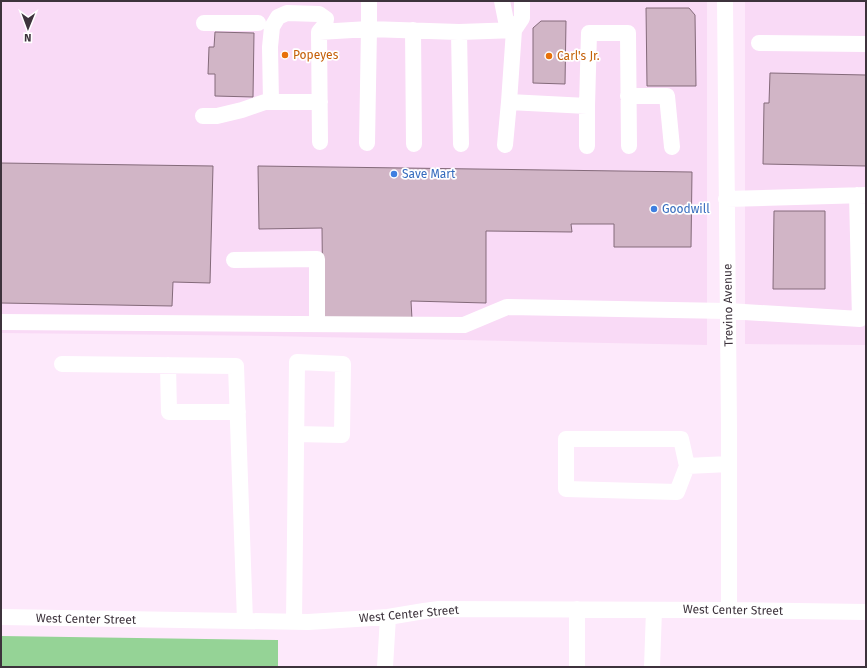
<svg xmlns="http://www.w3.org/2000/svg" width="867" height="668" viewBox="0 0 867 668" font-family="'Fira Sans',sans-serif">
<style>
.built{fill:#f9daf6}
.green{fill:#95d396}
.building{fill:#d1b5c6;stroke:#846a7a}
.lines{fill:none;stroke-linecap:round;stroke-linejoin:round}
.minor{stroke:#fff;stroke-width:16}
.food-dot{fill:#e8710a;stroke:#fff;stroke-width:1.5}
.shop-dot{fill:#3f7fe0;stroke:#fff;stroke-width:1.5}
.labels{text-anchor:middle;stroke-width:3.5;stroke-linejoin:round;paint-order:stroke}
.food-label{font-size:12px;fill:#c56008;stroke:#fff;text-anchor:start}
.shop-label{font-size:12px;fill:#366cbe;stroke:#fff;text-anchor:start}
.street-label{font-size:12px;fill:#3d333c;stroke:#fff}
</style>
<rect width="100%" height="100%" fill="#fde9fb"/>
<path class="built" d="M1 1H707V345L269 336 1 333Z
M745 1H866V345L745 344Z"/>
<path class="green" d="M1 636 278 640V667H1Z"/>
<path class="building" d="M646 8H689L695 15 696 86H647Z
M541 21H566L565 84 533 83V28Z
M215 32 254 33 253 97 215 96V74H208L209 47H214Z
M770 73 866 75V166L763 164 764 103H769Z
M1 163 213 166 210 283 173 282 172 306 1 303Z
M258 166 692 172 691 247H614V224H571L572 232 486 231V303L411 301 412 319 323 318 322 228 259 229Z
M774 211H825V289H773Z"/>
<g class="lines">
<path class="minor" d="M502 1 506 21 514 30
M725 1 729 427V610
M204 23H258
M413 30 414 144
M459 32 461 144
M759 43 866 44
M628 96H667L672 147
M271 102 270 47 272 27 278 17 287 13 319 14 326 19 325 25 319 32
M509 102 587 106 589 33H628L629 146
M203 116H217L242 110 265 102H320
M320 142 319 32 369 29V1
M367 143 369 29 459 32 514 30
M505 145 509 102 514 30 522 18V1
M587 146V106
M726 199 866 195
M234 260 317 259V324
M1 322 464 325 507 307 728 311 860 319 857 195
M62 364 236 366 245 621
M168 365 169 412H238
M687 466 677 492 566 489V439H681L687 466 729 464
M1 617 308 622 388 617 424 611 439 609 729 610 866 612
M294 622 297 362 343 364 342 435 296 434
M385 667 388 617
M577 667V609
M652 667 654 610"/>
</g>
<g class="food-dot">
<circle cx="285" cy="55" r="4"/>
<circle cx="549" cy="56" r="4"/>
</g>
<g class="shop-dot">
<circle cx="394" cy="174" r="4"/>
<circle cx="654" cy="209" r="4"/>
</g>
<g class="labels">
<g class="food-label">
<text x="293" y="59">Popeyes</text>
<text x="557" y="60">Carl's Jr.</text>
</g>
<g class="shop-label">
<text x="402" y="178">Save Mart</text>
<text x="662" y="213">Goodwill</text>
</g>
<g class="street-label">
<text transform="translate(728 305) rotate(-91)" y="4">Trevino Avenue</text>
<text transform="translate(733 610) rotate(1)" y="4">West Center Street</text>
<text transform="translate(409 614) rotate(-5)" y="4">West Center Street</text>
<text transform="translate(86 619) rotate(1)" y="4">West Center Street</text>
</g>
</g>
<rect width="867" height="668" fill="none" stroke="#3d333c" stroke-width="4"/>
<g transform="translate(28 28) rotate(181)" stroke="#ffffff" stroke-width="3" paint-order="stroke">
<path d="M0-3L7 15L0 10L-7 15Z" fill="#3d333c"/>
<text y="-6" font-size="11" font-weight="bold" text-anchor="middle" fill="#3d333c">N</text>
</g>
</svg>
